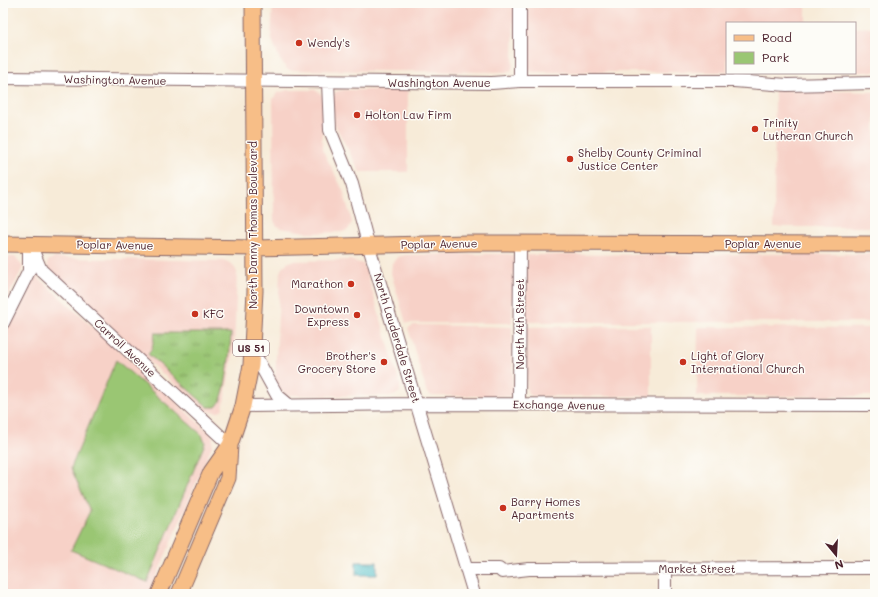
<svg xmlns="http://www.w3.org/2000/svg" width="878" height="597" viewBox="0 0 878 597" font-family="Mali,sans-serif">
<style>
.built{fill:#f7d1c7}
.grass{fill:url(#grass-tufts);stroke:#72724f}
.green{fill:#9ac673;stroke:#72724f}
.water{fill:url(#water-ripples);stroke:#4e6f7a}
.lines{fill:none;stroke-linecap:round;stroke-linejoin:round}
.minor-casing{stroke:#876668;stroke-width:14}
.major-casing{stroke:#876668;stroke-width:17}
.minor{stroke:#fff;stroke-width:12}
.major{stroke:#f7be87;stroke-width:15}
.poi-dot{fill:#c8321e;stroke:#fdfcf7;stroke-width:1.5}
.labels{text-anchor:middle;stroke-width:3;stroke-linejoin:round;paint-order:stroke}
.shield{fill:#fdfcf7;stroke:#806168;stroke-width:1}
.shield-label{font-size:10px;font-weight:bold;fill:#4a1f2b}
.poi-label{font-size:11px;fill:#4a1f2b;stroke:#fdfcf7;text-anchor:start}
.street-label{font-size:11px;fill:#4a1f2b;stroke:#fdfcf7}
</style>
<defs>
<pattern id="grass-tufts" width="24" height="20" patternUnits="userSpaceOnUse"><rect width="24" height="20" fill="#9ac673"/><path d="M3 7l-1-3M5 7V3M7 7l1-3M15 17l-1-3M17 17v-4M19 17l1-3" fill="none" stroke="#80a05f"/></pattern>
<pattern id="water-ripples" width="26" height="14" patternUnits="userSpaceOnUse"><rect width="26" height="14" fill="#52bfc9"/><path d="M2 4q2-2 4 0t4 0M15 11q2-2 4 0t4 0" fill="none" stroke="#469ba3"/></pattern>
</defs>
<rect width="100%" height="100%" fill="#fdfcf7"/>
<filter id="ink" filterUnits="userSpaceOnUse"><feTurbulence type="fractalNoise" baseFrequency=".025" numOctaves="2"/><feDisplacementMap in="SourceGraphic" scale="8" xChannelSelector="R" yChannelSelector="G"/><feConvolveMatrix kernelMatrix="1 2 1 2 8 2 1 2 1" color-interpolation-filters="sRGB"/></filter>
<filter id="wash" filterUnits="userSpaceOnUse"><feTurbulence type="fractalNoise" baseFrequency=".012" numOctaves="4" result="noise"/><feDisplacementMap in="SourceGraphic" scale="16" xChannelSelector="R" yChannelSelector="G"/><feGaussianBlur stdDeviation="0.9" result="paint"/><feColorMatrix in="noise" values="0 0 0 0 0 0 0 0 0 0 0 0 0 0 0 0 0 1.4 0 .05"/><feComposite in="paint" operator="in"/></filter>
<g filter="url(#wash)">
<rect width="100%" height="100%" fill="#f7ebd8"/>
<path class="built" d="M273 3H514L513 65 511 71 506 72 288 70 280 60 271 37Z
M528 3H806V23H727V72H532L527 66Z
M875 27V72H855V28Z
M288 90H315L322 95V149L343 190 352 222 348 230 342 232 311 233 281 228 276 225 274 220 273 99 277 93Z
M343 90H408V172H360L334 123 332 98 335 92Z
M775 90 875 92V227H774Z
M510 254 514 258 512 323H406L391 273 392 263 398 257 406 255Z
M875 254V322H526L527 255Z
M3 257H16L23 267 3 308Z
M55 258 226 261 233 265 237 272 234 349 223 408 219 412 206 411 156 368 49 271 47 263 49 260Z
M350 260 363 264 366 270 400 384V392L394 396 287 395 280 390 275 383 280 272 283 266 291 261Z
M34 274 211 434 213 438 212 446 149 594H3V337Z
M414 325 512 327 513 391 511 395 509 396H432L427 393 408 328Z
M651 326V396H531L527 393 526 327Z
M698 327 875 328V396H697Z"/>
<path class="grass" d="M155 333H231C230 348 227 398 216 407H208L148 354 152 348Z"/>
<path class="green" d="M116 360 202 435 205 443 147 582 71 550 90 511 71 468Z"/>
<path class="water" d="M356 562H377V575H356Z"/>
</g>
<g filter="url(#ink)">
<g class="lines">
<g class="minor-casing">
<path id="minor" d="M3 78 492 83 520 81H734L787 85 875 83
M520 81V3
M328 82 330 130 352 184 369 247 474 594
M30 244 41 270 230 445
M3 323 29 271V247
M251 348 277 395 289 405
M519 404 520 243
M243 406 416 404 875 405
M466 569H499L502 572 529 569 875 568
M665 594V569"/>
</g>
<g class="major-casing">
<path id="major" d="M3 244 255 248 468 243 875 244
M159 594 211 472 230 445
M179 594 228 478 230 445 243 406 251 365 255 291 253 3"/>
</g>
<use href="#minor" class="minor"/>
<use href="#major" class="major"/>
</g>
</g>
<g class="poi-dot">
<circle cx="299" cy="43" r="4"/>
<circle cx="357" cy="115" r="4"/>
<circle cx="755" cy="129" r="4"/>
<circle cx="570" cy="159" r="4"/>
<circle cx="351" cy="284" r="4"/>
<circle cx="195" cy="314" r="4"/>
<circle cx="357" cy="315" r="4"/>
<circle cx="384" cy="362" r="4"/>
<circle cx="683" cy="362" r="4"/>
<circle cx="503" cy="508" r="4"/>
</g>
<g class="labels">
<rect class="shield" x="233" y="340" width="36" height="16" rx="3"/>
<g class="shield-label">
<text x="251" y="352">US 51</text>
</g>
<g class="poi-label">
<text x="307" y="47">Wendy's</text>
<text x="365" y="119">Holton Law Firm</text>
<text x="763" y="127">Trinity<tspan x="763" dy="13">Lutheran Church</tspan></text>
<text x="578" y="157">Shelby County Criminal<tspan x="578" dy="13">Justice Center</tspan></text>
<text x="343" y="288" text-anchor="end">Marathon</text>
<text x="349" y="313" text-anchor="end">Downtown<tspan x="349" dy="13">Express</tspan></text>
<text x="203" y="318">KFC</text>
<text x="376" y="360" text-anchor="end">Brother's<tspan x="376" dy="13">Grocery Store</tspan></text>
<text x="691" y="360">Light of Glory<tspan x="691" dy="13">International Church</tspan></text>
<text x="511" y="506">Barry Homes<tspan x="511" dy="13">Apartments</tspan></text>
</g>
<g class="street-label">
<text transform="translate(115 80) rotate(1)" y="4">Washington Avenue</text>
<text x="439" y="87">Washington Avenue</text>
<text transform="translate(253 225) rotate(-90)" y="4">North Danny Thomas Boulevard</text>
<text transform="translate(439 244) rotate(-1)" y="4">Poplar Avenue</text>
<text x="763" y="248">Poplar Avenue</text>
<text transform="translate(115 245) rotate(1)" y="4">Poplar Avenue</text>
<text transform="translate(520 324) rotate(-90)" y="4">North 4th Street</text>
<text transform="translate(397 338) rotate(73)" y="4">North Lauderdale Street</text>
<text transform="translate(125 348) rotate(43)" y="4">Carroll Avenue</text>
<text transform="translate(559 405) rotate(1)" y="4">Exchange Avenue</text>
<text x="697" y="573">Market Street</text>
</g>
</g>
<rect width="878" height="597" fill="none" stroke="#fdfcf7" stroke-width="16"/>
<rect x="726" y="22" width="130" height="52" fill="#fdfcf7" stroke="#b5a4a5"/>
<rect x="734" y="35" width="20" height="6" fill="#f7be87" stroke="#b5a4a5"/>
<text x="762" y="42" font-size="12" fill="#4a1f2b">Road</text>
<rect x="734" y="52" width="20" height="12" fill="#9ac673" stroke="#b5a4a5"/>
<text x="762" y="62" font-size="12" fill="#4a1f2b">Park</text>
<g transform="translate(836 555) rotate(162)" stroke="#fdfcf7" stroke-width="3" paint-order="stroke">
<path d="M0-3L7 15L0 10L-7 15Z" fill="#4a1f2b"/>
<text y="-6" font-size="11" font-weight="bold" text-anchor="middle" fill="#4a1f2b">N</text>
</g>
</svg>
